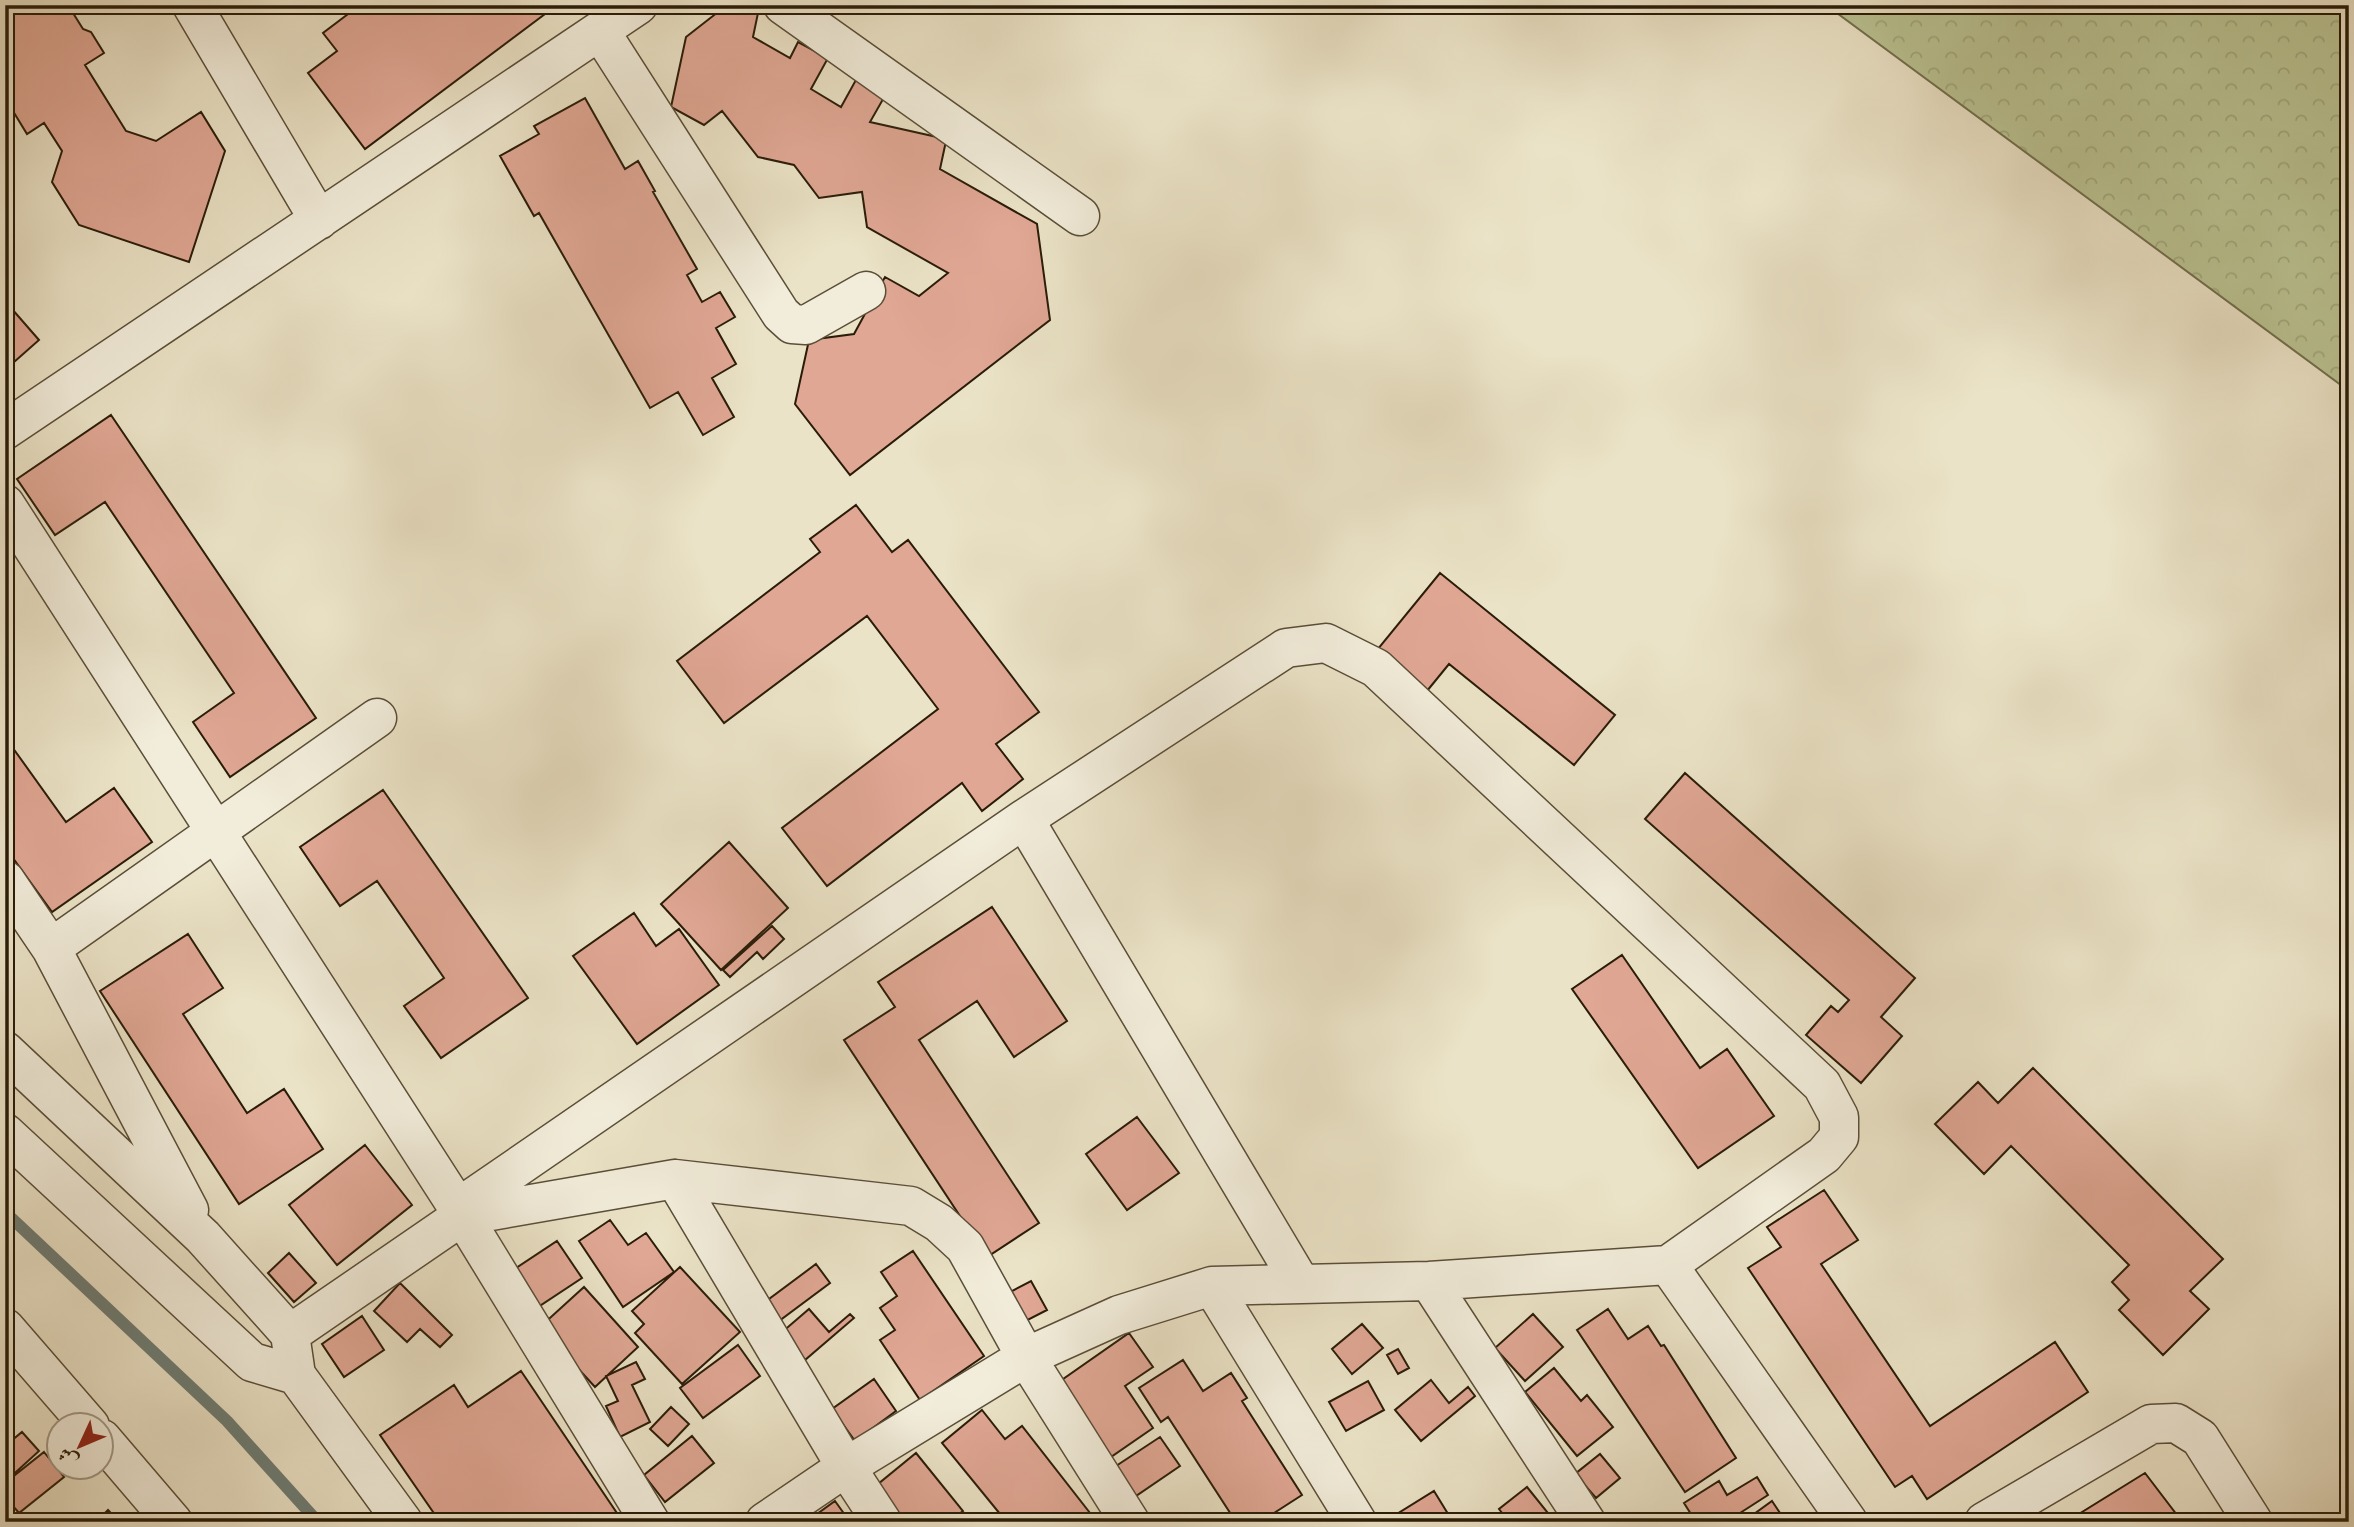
<svg xmlns="http://www.w3.org/2000/svg" width="2354" height="1527" viewBox="0 0 2354 1527" font-family="'Old Standard TT',Amiri,serif">
<style>
.forest{fill:url(#forest-crowns);stroke:#72704e;stroke-width:2}
.lines{fill:none;stroke-linecap:round;stroke-linejoin:round}
.stream{stroke:#6e7d75;stroke-width:12}
.building{fill:#e0a794;stroke:#2a1c09;stroke-width:2}
.minor-casing{stroke:#5a4e38;stroke-width:41}
.minor{stroke:#f2eddb;stroke-width:38}
</style>
<defs>
<pattern id="forest-crowns" width="20" height="18" patternUnits="userSpaceOnUse" patternTransform="scale(1.75)"><rect width="20" height="18" fill="#bbc393"/><path d="M2 6a3 3 0 1 1 6 0M12 15a3 3 0 1 1 6 0" fill="none" stroke="#a1a77d"/></pattern>
</defs>
<rect width="100%" height="100%" fill="#ebe3c7"/>
<filter id="stains"><feTurbulence type="fractalNoise" baseFrequency=".00286" numOctaves="4"/><feColorMatrix values="0 0 0 0 .2 0 0 0 0 .09 0 0 0 0 .02 0 0 0 .5 -.17"/></filter>
<radialGradient id="worn" r=".72"><stop offset=".6" stop-color="#630" stop-opacity="0"/><stop offset="1" stop-color="#630" stop-opacity=".3"/></radialGradient>
<path class="forest" d="M1826 5H2349V391Z"/>
<g class="lines">
<path class="stream" d="M5 1212 227 1421 318 1522"/>
</g>
<path class="building" d="M5 5H68L83 29 91 32 104 53 85 65 126 131 156 141 201 112 225 151 189 262 79 225 52 182 62 151 44 123 27 134 5 98Z
M360 5H557L365 149 308 73 337 51 323 33Z
M727 5H744L758 13 753 37 790 58 798 42 828 58 811 89 841 107 857 78 886 94 870 122 937 137 946 141 940 169 1037 224 1050 320 850 475 795 404 809 340 854 334 885 277 919 296 948 273 867 227 862 192 819 198 794 165 758 157 722 111 704 125 671 107 686 37Z
M585 98 625 169 638 161 655 191 653 192 697 269 687 275 702 302 720 292 735 317 716 328 736 364 712 378 734 417 703 435 678 392 650 408 539 213 534 216 500 156 539 134 534 126Z
M5 301 39 340 5 370Z
M111 415 316 718 230 777 193 722 234 693 105 502 55 535 17 479Z
M856 505 892 552 908 540 1039 712 996 744 1023 779 982 811 962 783 827 886 782 828 938 709 867 616 724 723 677 661 820 552 810 539Z
M1440 573 1615 715 1574 765 1449 664 1427 691 1377 650Z
M5 737 66 822 114 788 152 842 52 912 5 847Z
M1685 773 1915 978 1881 1017 1902 1036 1861 1083 1806 1035 1831 1006 1838 1012 1849 1000 1645 819Z
M383 790 528 998 441 1058 404 1006 444 978 377 881 340 906 300 847Z
M729 842 788 908 721 970 661 904Z
M992 907 1067 1021 1014 1057 977 1001 919 1040 1039 1223 987 1257 844 1040 895 1007 878 982Z
M634 913 656 946 679 929 719 985 637 1044 573 956Z
M772 926 784 939 763 959 757 952 730 977 723 970Z
M188 934 223 988 183 1014 247 1113 284 1089 323 1149 239 1204 100 991Z
M1622 955 1700 1068 1727 1049 1774 1116 1698 1168 1572 989Z
M2033 1068 2223 1259 2190 1291 2209 1309 2163 1355 2119 1310 2129 1300 2112 1282 2129 1265 2011 1146 1984 1174 1935 1124 1978 1082 1998 1103Z
M1137 1117 1179 1173 1127 1210 1086 1154Z
M365 1145 412 1205 337 1265 289 1205Z
M1824 1190 1858 1240 1821 1264 1930 1426 2055 1342 2088 1392 1927 1499 1912 1476 1895 1487 1748 1268 1781 1247 1767 1227Z
M610 1220 628 1245 646 1233 674 1272 623 1307 579 1241Z
M557 1241 582 1278 535 1309 510 1272Z
M913 1251 984 1356 920 1400 880 1340 895 1330 880 1308 897 1296 881 1272Z
M289 1253 316 1283 294 1302 268 1273Z
M816 1264 830 1283 779 1321 765 1302Z
M680 1267 740 1332 682 1384 635 1333 644 1324 632 1311Z
M1031 1281 1047 1310 1014 1327 999 1298Z
M400 1283 452 1335 440 1347 420 1329 407 1342 374 1311Z
M584 1287 638 1347 595 1387 540 1327Z
M809 1309 829 1332 850 1314 854 1318 805 1360 781 1333Z
M1608 1309 1628 1339 1648 1326 1661 1346 1664 1345 1736 1458 1685 1492 1577 1330Z
M1533 1314 1563 1347 1525 1381 1495 1348Z
M362 1316 384 1350 344 1377 322 1344Z
M1362 1324 1383 1348 1352 1374 1332 1349Z
M1129 1333 1153 1367 1125 1386 1153 1428 1108 1459 1056 1384Z
M738 1345 760 1376 703 1418 680 1388Z
M1398 1349 1409 1368 1398 1374 1387 1355Z
M1183 1360 1203 1391 1231 1373 1247 1398 1242 1401 1302 1495 1260 1522H1236L1168 1417 1161 1422 1139 1388Z
M636 1362 645 1379 632 1385 650 1422 620 1437 606 1406 618 1401 606 1376Z
M1554 1368 1581 1401 1587 1395 1613 1427 1577 1456 1525 1392Z
M521 1371 623 1522H440L380 1435 454 1385 468 1407Z
M874 1379 896 1411 855 1441 832 1409Z
M1431 1380 1449 1403 1468 1387 1475 1396 1421 1441 1395 1410Z
M1368 1381 1384 1410 1346 1431 1329 1402Z
M671 1407 689 1424 668 1446 650 1429Z
M982 1410 1005 1439 1022 1426 1097 1522H1003L1005 1520 942 1443Z
M22 1432 39 1451 5 1482V1446Z
M692 1436 714 1463 665 1502 644 1475Z
M1160 1437 1180 1466 1133 1498 1113 1468Z
M44 1452 64 1477 19 1513 5 1497V1483Z
M916 1453 963 1511 958 1515 963 1522H899L872 1489Z
M1600 1454 1620 1478 1596 1498 1575 1474Z
M2145 1473 2180 1519 2175 1522H2066Z
M1757 1477 1768 1495 1726 1522H1696L1684 1503 1719 1481 1727 1495Z
M1527 1487 1552 1518 1547 1522H1509L1499 1509Z
M1434 1491 1453 1522H1384Z
M835 1501 850 1522H806Z
M1772 1501 1786 1522H1743Z
M108 1510 119 1522H96Z"/>
<g class="lines">
<g class="minor-casing">
<path id="minor" d="M192 5 319 220
M783 5 1080 216
M600 31 781 314 792 324 806 325 866 291
M5 430 638 5
M5 504 458 1208 650 1522
M1024 819 1301 1284
M5 880 51 948 189 1210
M51 948 377 718
M5 1051 203 1237 290 1334 296 1375 403 1522
M5 1133 252 1362 296 1375
M675 1179 846 1467 882 1522
M458 1208 1024 819 1286 648 1326 643 1376 668 1822 1085 1839 1117V1137L1824 1155 1668 1265
M1429 1281 1586 1522
M1212 1286 1357 1522
M5 1328 90 1426
M290 1334 462 1216 675 1179 911 1206 939 1223 965 1247 1026 1357 1130 1522
M102 1439 173 1522
M765 1522 846 1467 1026 1357 1119 1315 1212 1286 1429 1281 1668 1265 1848 1522
M1984 1522 2151 1424 2176 1423 2200 1438 2253 1522"/>
</g>
<use href="#minor" class="minor"/>
</g>
<rect width="2354" height="1527" fill="none" stroke="#ebe3c7" stroke-width="28"/>
<rect x="7" y="7" width="2340" height="1513" fill="none" stroke="#2a1c09" stroke-width="3.5"/>
<rect x="14" y="14" width="2326" height="1499" fill="none" stroke="#2a1c09" stroke-width="2"/>
<g transform="translate(80 1446) rotate(226)"><circle r="33" fill="#f2eddb" stroke="#a29987" stroke-width="2"/>
<path d="M0-5L12 26L0 18L-12 26Z" fill="#8f2418"/>
<text y="-10" font-size="19" font-weight="bold" text-anchor="middle" fill="#2a1c09">ش</text>
</g>
<rect width="100%" height="100%" filter="url(#stains)"/>
<rect width="100%" height="100%" fill="url(#worn)"/>
</svg>
